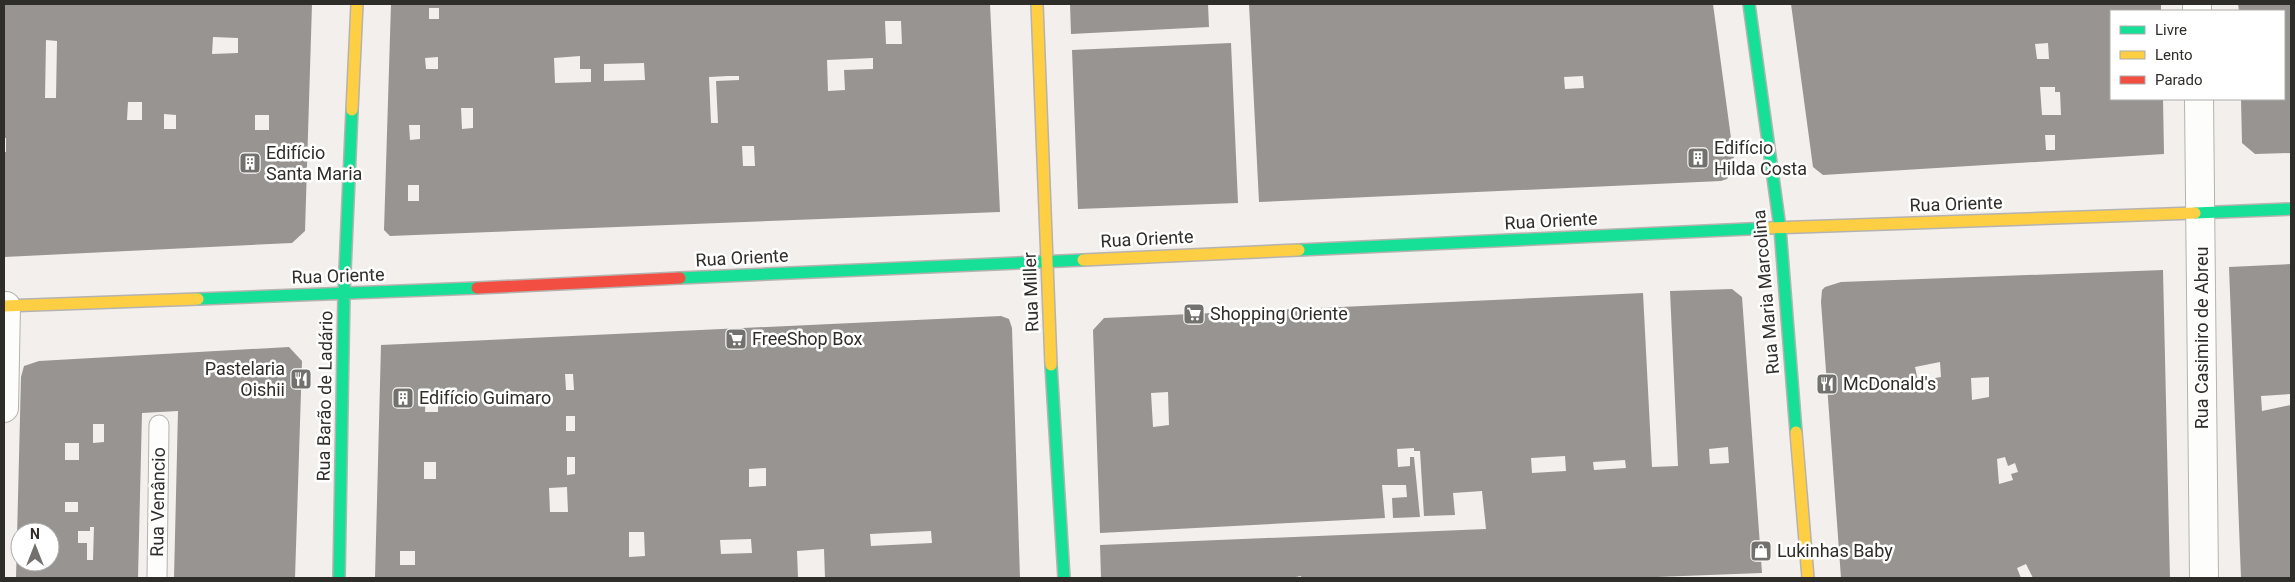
<svg xmlns="http://www.w3.org/2000/svg" width="2295" height="582" viewBox="0 0 2295 582" font-family="Roboto,sans-serif">
<style>
.building{fill:#979492;fill-rule:evenodd}
.lines{fill:none;stroke-linecap:round;stroke-linejoin:round}
.lane-casing{stroke:#b5b2b0;stroke-width:21}
.street-casing{stroke:#b5b2b0;stroke-width:30}
.fast-casing{stroke:#b5b2b0;stroke-width:14}
.slow-casing{stroke:#b5b2b0;stroke-width:14}
.jam-casing{stroke:#b5b2b0;stroke-width:14}
.lane{stroke:#fdfdfc;stroke-width:19}
.street{stroke:#fdfdfc;stroke-width:28}
.fast{stroke:#16e098;stroke-width:11}
.slow{stroke:#ffcf43;stroke-width:11}
.jam{stroke:#f24e42;stroke-width:11}
.labels{text-anchor:middle;stroke-width:5;stroke-linejoin:round;paint-order:stroke}
.poi-label{font-size:18px;fill:#2f2d2a;stroke:#fff;text-anchor:start}
.street-label{font-size:18px;fill:#2f2d2a;stroke:#fff}
</style>
<rect width="100%" height="100%" fill="#f2efec"/>
<path class="building" d="M4 4H312L305 231 292 243 4 257V152H6V138H4ZM213 37 238 38V53L212 54ZM46 40 57 41 56 98H45ZM128 102H142V120H127ZM164 114 176 115V129H164ZM255 115H269V130H255Z
M391 4H990L1000 212 390 236 384 230ZM429 8H439V19H429ZM885 21H901L902 44H886ZM580 56V69H591V82L555 83 554 58ZM438 57V69H426L425 58ZM873 58V69L844 70 845 90 828 91 827 60ZM644 63 645 80 604 81V64ZM728 76H739V80L716 81 718 123H711L709 77ZM461 108H473V128L462 129ZM409 125H420V139L410 140ZM742 146H754L755 166H743ZM408 185H419V201H408Z
M1070 4H1208L1209 27 1071 34Z
M1249 4H1713L1735 168 1727 179 1721 181 1259 202ZM1583 76 1584 88 1565 89 1564 77Z
M1791 4H2161V11H2111V99H2163L2164 154 1823 175 1813 167ZM2048 43 2049 59H2037L2035 44ZM2040 87H2055V92H2060L2061 115H2042ZM2045 135H2055V150H2046Z
M2238 4H2291V153L2255 154 2242 143 2241 99H2284V11H2239Z
M1231 43 1238 203 1078 209 1072 50Z
M2291 264V394L2261 396 2262 411 2291 405V578H2241L2229 267Z
M2163 270 2170 578H2033L2026 564 2017 568 2021 578H1841L1821 302 1822 290 1825 287 1841 282ZM1940 362 1941 377 1918 381 1915 367ZM1989 377V397L1972 400 1971 378ZM2005 457 2008 466 2015 463 2018 472 2011 474 2013 480 1999 484 1997 459Z
M1732 289 1742 297 1762 573 1630 578H1301V576L1291 578H1101L1100 545 1486 529 1482 491 1453 493 1455 515 1424 516 1420 451H1414V448L1397 449 1398 467 1410 466V457H1414L1420 517 1393 518 1392 498 1407 497 1406 485H1382L1385 518 1100 533 1093 330 1104 318 1643 293 1652 467 1678 466 1670 291ZM1168 392 1169 425 1153 427 1151 393ZM1728 447 1729 463 1710 464 1709 449ZM1565 456 1566 471 1532 473 1531 458ZM1625 460 1626 468 1594 470 1593 462Z
M1001 316 1009 319 1012 328 1020 578H825L824 549 797 551 798 578H375L381 345ZM565 374H573L574 390H566ZM426 392H438V412H425ZM566 416H575V431H566ZM567 457H575V474L567 475ZM424 462H436V479H424ZM766 468V486L749 487V469ZM567 487 568 512H550L549 488ZM931 531 932 543 871 546 870 534ZM629 532H644L645 556 629 557ZM751 539 752 553 721 554 720 540ZM400 551H415V565H400Z
M289 347 302 361 295 578H174L178 411 142 413 138 578H16L21 377 24 366 39 361ZM93 424H104V442L93 443ZM65 443H79V460H65ZM65 502H78V512H65ZM90 527H94L93 560H87V543H78V531H90ZM20 532H50V562H20Z"/>
<g class="lines">
<g class="lane-casing">
<path id="lane" d="M157 578 159 425"/>
</g>
<g class="street-casing">
<path id="street" d="M2197 4V11
M2199 99 2204 578
M4 408 6 306"/>
</g>
<g class="fast-casing">
<path id="fast" d="M1749 4 1780 228 1796 432
M2195 213 2291 209
M1299 250 1769 228
M680 278 1083 260
M198 299 477 288
M1051 365 1064 578
M339 578 344 293 352 110"/>
</g>
<g class="slow-casing">
<path id="slow" d="M1037 4 1051 365
M352 110 357 4
M1769 228 2195 213
M1083 260 1299 250
M4 306 198 299
M1796 432 1808 578"/>
</g>
<g class="jam-casing">
<path id="jam" d="M477 288 680 278"/>
</g>
<use href="#lane" class="lane"/>
<use href="#street" class="street"/>
<use href="#fast" class="fast"/>
<use href="#slow" class="slow"/>
<use href="#jam" class="jam"/>
</g>
<defs>
<g id="building-square" transform="scale(1.125)"><rect x="-9" y="-9" width="18" height="18" rx="4" fill="#73716e" stroke="#fff"/><path d="M-4-6H4V6H1V3H-1V6H-4ZM-2.5-4.3h1.7v1.8h-1.7ZM.8-4.3h1.7v1.8H.8ZM-2.5-1h1.7V.8h-1.7ZM.8-1h1.7V.8H.8Z" fill="#fff"/></g>
<g id="supermarket-square" transform="scale(1.125)"><rect x="-9" y="-9" width="18" height="18" rx="4" fill="#73716e" stroke="#fff"/><path d="M-6-5.5h2.5l.6 2H6L4.5 2H-2.5L-4.4-4H-6ZM-1.5 3.2a1.3 1.3 0 1 0 .1 0ZM3 3.2a1.3 1.3 0 1 0 .1 0Z" fill="#fff"/></g>
<g id="restaurant-square" transform="scale(1.125)"><rect x="-9" y="-9" width="18" height="18" rx="4" fill="#73716e" stroke="#fff"/><path d="M-5-6h1v4h1v-4h1v4h1v-4h1v5L-1.5 .5V6h-2V.5L-5-1ZM5-6V6H3V1.5H1.5Q1.5-4 5-6Z" fill="#fff"/></g>
<g id="shop-square" transform="scale(1.125)"><rect x="-9" y="-9" width="18" height="18" rx="4" fill="#73716e" stroke="#fff"/><path d="M-5-2.5h2.3a2.7 3.5 0 0 1 5.4 0H5L5.5 6h-11ZM-1.5-2.5h3a1.5 2.3 0 0 0-3 0Z" fill="#fff"/></g>
</defs>
<g fill-rule="evenodd">
<use href="#building-square" x="1698" y="158"/>
<use href="#building-square" x="250" y="163"/>
<use href="#supermarket-square" x="1194" y="314"/>
<use href="#supermarket-square" x="736" y="339"/>
<use href="#restaurant-square" x="301" y="379"/>
<use href="#restaurant-square" x="1827" y="384"/>
<use href="#building-square" x="403" y="398"/>
<use href="#shop-square" x="1761" y="551"/>
</g>
<g class="labels">
<g class="poi-label">
<text x="1714" y="154">Edifício<tspan x="1714" dy="21">Hilda Costa</tspan></text>
<text x="266" y="159">Edifício<tspan x="266" dy="21">Santa Maria</tspan></text>
<text x="1210" y="320">Shopping Oriente</text>
<text x="752" y="345">FreeShop Box</text>
<text x="285" y="375" text-anchor="end">Pastelaria<tspan x="285" dy="21">Oishii</tspan></text>
<text x="1843" y="390">McDonald's</text>
<text x="419" y="404">Edifício Guimaro</text>
<text x="1777" y="557">Lukinhas Baby</text>
</g>
<g class="street-label">
<text transform="translate(1956 204) rotate(-2)" y="6">Rua Oriente</text>
<text transform="translate(1551 221) rotate(-3)" y="6">Rua Oriente</text>
<text transform="translate(1147 239) rotate(-3)" y="6">Rua Oriente</text>
<text transform="translate(742 258) rotate(-3)" y="6">Rua Oriente</text>
<text transform="translate(338 276) rotate(-2)" y="6">Rua Oriente</text>
<text transform="translate(1031 292) rotate(-92)" y="6">Rua Miller</text>
<text transform="translate(1766 292) rotate(-95)" y="6">Rua Maria Marcolina</text>
<text transform="translate(2202 338) rotate(-90)" y="6">Rua Casimiro de Abreu</text>
<text transform="translate(325 396) rotate(-89)" y="6">Rua Barão de Ladário</text>
<text transform="translate(158 502) rotate(-89)" y="6">Rua Venâncio</text>
</g>
</g>
<rect width="2295" height="582" fill="none" stroke="#2f2d2a" stroke-width="10"/>
<rect x="2110" y="10" width="175" height="90" fill="#ffffff" stroke="#acabaa"/>
<rect x="2120" y="26" width="25" height="8" fill="#16e098" stroke="#acabaa"/>
<text x="2155" y="35" font-size="15" fill="#2f2d2a">Livre</text>
<rect x="2120" y="51" width="25" height="8" fill="#ffcf43" stroke="#acabaa"/>
<text x="2155" y="60" font-size="15" fill="#2f2d2a">Lento</text>
<rect x="2120" y="76" width="25" height="8" fill="#f24e42" stroke="#acabaa"/>
<text x="2155" y="85" font-size="15" fill="#2f2d2a">Parado</text>
<g transform="translate(35 547)"><circle r="24" fill="#ffffff" stroke="#acabaa"/>
<path d="M0-4L9 19L0 12L-9 19Z" fill="#73716e"/>
<text y="-8" font-size="14" font-weight="bold" text-anchor="middle" fill="#2f2d2a">N</text>
</g>
</svg>
